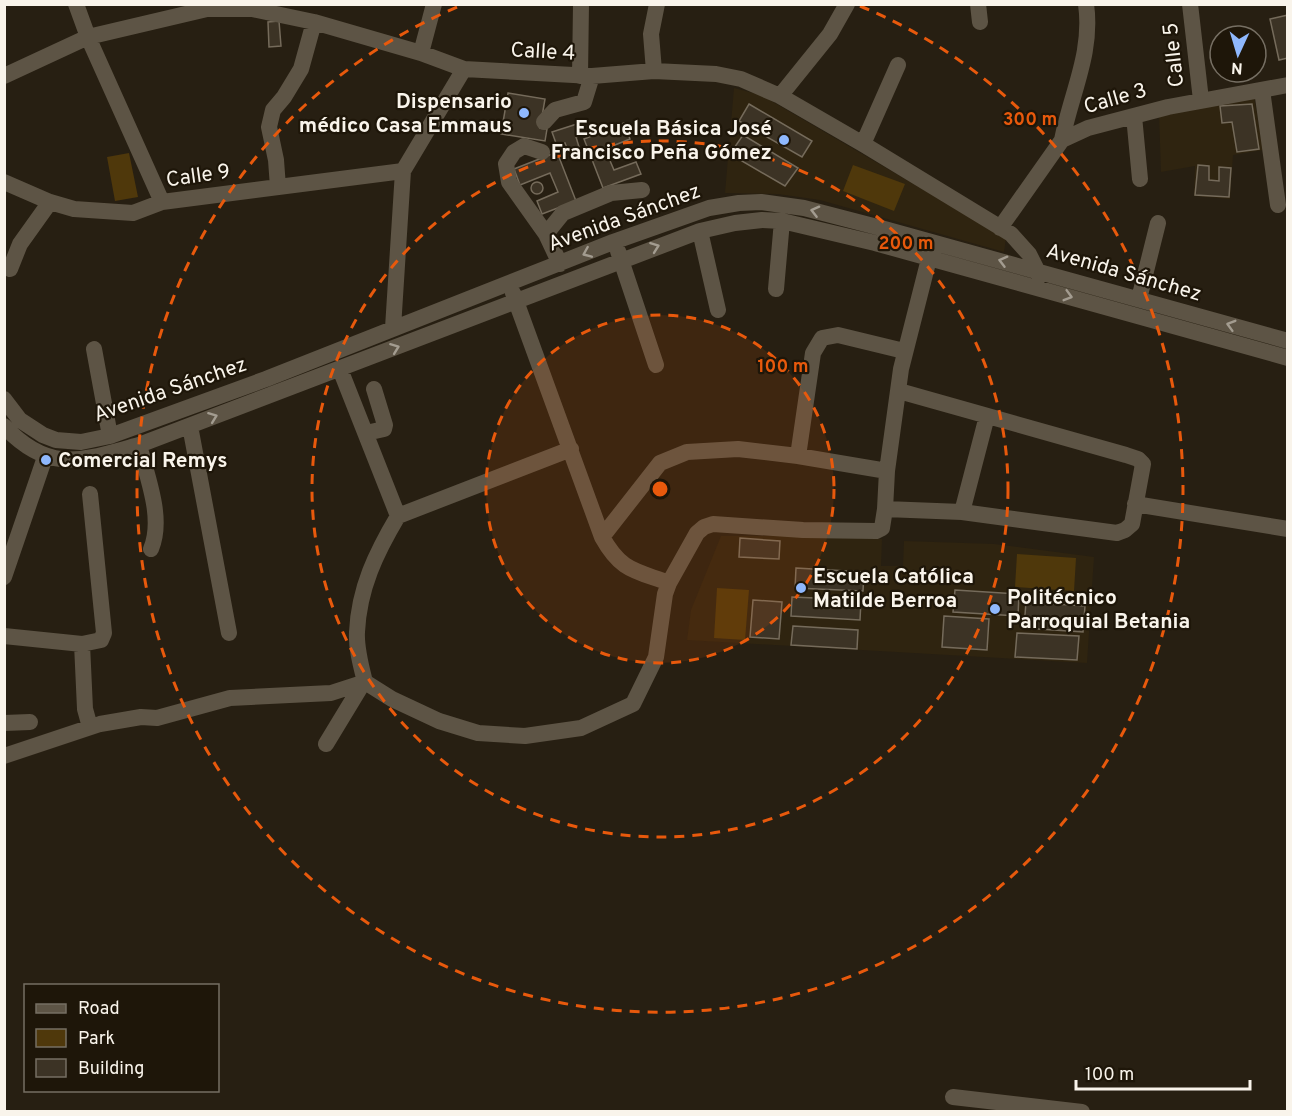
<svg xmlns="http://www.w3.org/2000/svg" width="1292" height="1116" viewBox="0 0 1292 1116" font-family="Overpass,sans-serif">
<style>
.built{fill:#2f2410}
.green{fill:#4f380b}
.building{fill:#3c3325;stroke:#756b5b;stroke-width:1.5}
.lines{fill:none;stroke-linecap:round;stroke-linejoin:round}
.minor{stroke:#5d5445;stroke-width:16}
.oneway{stroke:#a39c90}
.ring{fill:none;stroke:#e8590c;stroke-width:3;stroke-dasharray:10 8}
.poi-dot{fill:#8fb8fd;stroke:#1e1609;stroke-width:2}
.labels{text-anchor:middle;stroke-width:4.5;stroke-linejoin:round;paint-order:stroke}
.street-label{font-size:21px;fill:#f9f4eb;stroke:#1e1609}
.poi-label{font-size:21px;font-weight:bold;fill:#f9f4eb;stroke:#1e1609;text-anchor:start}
.centre{fill:#e8590c;stroke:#1e1609;stroke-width:3}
.ring-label{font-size:18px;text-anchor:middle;font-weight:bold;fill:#e8590c;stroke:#1e1609;stroke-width:4.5;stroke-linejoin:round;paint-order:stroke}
</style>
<rect width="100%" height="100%" fill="#271f12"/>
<path class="built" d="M734 88 761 95 1006 238 1004 252 820 200 778 194 725 193Z
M1254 97 1263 150 1233 155 1230 199 1194 196 1195 166 1161 172 1159 113Z
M721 536H809L882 539 881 566H903L904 541 994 544 1094 557 1087 663 687 640 691 610Z"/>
<path class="green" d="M129 153 138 197 115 201 107 157Z
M853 165 905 184 894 211 843 191Z
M1017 554 1076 558 1074 591 1015 587Z
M717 588 749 590 745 640 714 638Z"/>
<path class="building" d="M1288 15V58L1279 60 1270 19Z
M279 21 281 46 269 47 268 22Z
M508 93 545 99 540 128 547 129 545 141 501 134Z
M749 104 812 141 802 157 739 121Z
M1252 104 1259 149 1237 152 1232 122 1222 123 1220 106Z
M580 123 584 134 576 137 579 147 568 151 565 143 557 146 552 132Z
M624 123 630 139 605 149 614 170 636 162 641 174 603 188 584 139Z
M743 135 798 168 785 186 730 154Z
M557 152 576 201 542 214 537 201 558 192 550 173 520 185 514 169Z
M1198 165 1209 166V180L1219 181V167L1231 168 1229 197 1195 195Z
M531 188a6 6 0 1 1 12 0a6 6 0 1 1-12 0Z
M740 538 780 541 779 559 739 557Z
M796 568 864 572 863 591 795 588Z
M955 590 1019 594 1018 616 953 612Z
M792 597 861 600 860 620 791 616Z
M753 600 782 602 779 639 750 637Z
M1026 602 1085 606 1083 632 1024 628Z
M944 616 989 619 987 650 942 647Z
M793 626 858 630 857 649 791 645Z
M1017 633 1079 636 1077 660 1015 657Z"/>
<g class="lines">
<path class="minor" d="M76 4 88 37 162 202
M978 4 980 22
M1190 4 1201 100
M421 53 434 4
M654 71 651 34 657 4
M4 76 88 37 207 9H252L314 22 421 53 464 69 592 76 654 71 716 74 741 79 780 96 863 144 1011 234 1029 254 1040 276
M580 76 581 4
M1262 90 1278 205
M780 96 830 34 847 4
M1134 116 1140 179
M544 122 555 110 584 102 592 76
M1062 140C1071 93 1093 53 1086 4
M863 144 898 65
M542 152 524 146 514 152 506 164 509 182 546 234
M4 182 50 202 74 209 133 213 162 202 403 171
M278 187 276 160 269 127 273 110 284 97 301 69 314 22
M1000 228 1062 140 1088 128 1168 107 1288 85
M700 231 718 310
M618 251 656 365
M560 264 546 234 563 213 611 193 642 190
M10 269 20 244 50 202
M776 289 782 221
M513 293 602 537C621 571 634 570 669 583
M1139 299 1158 223
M393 328 403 171 464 69
M94 349 110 436
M340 369 398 516
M899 391 1126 455 1138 459 1143 464 1132 524 1125 530 1117 533 962 512
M4 399 20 420 43 435 56 440 81 442 110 436 266 379 613 242 709 208 739 203 761 202 804 208 881 228 1288 341
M4 426C50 475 83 460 139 445L700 231 735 223 762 220 782 221 875 243 1288 358
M190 426 229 633
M366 433 384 429 385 425 374 389
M139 445C147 477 164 518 151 549
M798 456 813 353 822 338 838 335 904 351
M1135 504 1288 529
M885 509 962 512 987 416
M398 516C376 553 359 588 357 632 356 648 361 666 365 682L392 699 439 721 478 733 525 736 581 728 633 704 656 657 665 594 669 583 697 533 704 527 713 524 803 530 876 531 882 528 885 509 887 471 901 369 932 247
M398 516 571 449
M602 537 660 463 687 452 738 449 798 456 887 471
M4 577 45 457
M4 636 82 644 101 640 104 633 90 494
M82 644 85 709 90 727
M4 723 30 722
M326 744 363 683
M4 756 100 724 141 717 157 718 230 698 331 693 365 682
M953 1097 1082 1112"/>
</g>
<defs><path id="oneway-chevron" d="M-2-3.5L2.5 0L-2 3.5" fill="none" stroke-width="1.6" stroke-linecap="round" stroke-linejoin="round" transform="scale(1.5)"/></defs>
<g class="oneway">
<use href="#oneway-chevron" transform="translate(815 211) rotate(-166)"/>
<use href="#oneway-chevron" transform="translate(655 247) rotate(-20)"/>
<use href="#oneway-chevron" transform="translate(587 253) rotate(157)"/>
<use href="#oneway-chevron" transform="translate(1003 261) rotate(-165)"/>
<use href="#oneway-chevron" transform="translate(1068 296) rotate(16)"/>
<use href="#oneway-chevron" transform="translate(1231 325) rotate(-164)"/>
<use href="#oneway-chevron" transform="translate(395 348) rotate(-21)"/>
<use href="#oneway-chevron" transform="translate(213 417) rotate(-21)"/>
</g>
<circle cx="660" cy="489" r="174" fill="#e8590c" fill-opacity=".12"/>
<g class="ring">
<circle cx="660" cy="489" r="174"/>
<circle cx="660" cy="489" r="348"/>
<path d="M860 6A523 523 0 1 1 460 6"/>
</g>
<g class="poi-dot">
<circle cx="524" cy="113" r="6"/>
<circle cx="784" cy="140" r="6"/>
<circle cx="46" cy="460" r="6"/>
<circle cx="801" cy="588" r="6"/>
<circle cx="995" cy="609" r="6"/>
</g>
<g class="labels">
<g class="street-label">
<text transform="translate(543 51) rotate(3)" y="7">Calle 4</text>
<text transform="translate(1173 55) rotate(-96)" y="7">Calle 5</text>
<text transform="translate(1115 98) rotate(-16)" y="7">Calle 3</text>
<text transform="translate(198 175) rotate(-8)" y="7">Calle 9</text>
<text transform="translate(624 217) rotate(-20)" y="7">Avenida Sánchez</text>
<text transform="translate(1124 272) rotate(16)" y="7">Avenida Sánchez</text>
<text transform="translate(170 389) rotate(-19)" y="7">Avenida Sánchez</text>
</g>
<g class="poi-label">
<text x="512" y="108" text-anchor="end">Dispensario<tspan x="512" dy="24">médico Casa Emmaus</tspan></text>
<text x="772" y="135" text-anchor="end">Escuela Básica José<tspan x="772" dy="24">Francisco Peña Gómez</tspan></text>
<text x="58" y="467">Comercial Remys</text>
<text x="813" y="583">Escuela Católica<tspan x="813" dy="24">Matilde Berroa</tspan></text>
<text x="1007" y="604">Politécnico<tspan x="1007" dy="24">Parroquial Betania</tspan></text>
</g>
</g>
<circle cx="660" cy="489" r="9" class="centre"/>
<g class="ring-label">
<text x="1030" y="125">300 m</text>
<text x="906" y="249">200 m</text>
<text x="783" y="372">100 m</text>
</g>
<rect width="1292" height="1116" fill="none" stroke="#f9f4eb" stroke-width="12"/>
<rect x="24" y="984" width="195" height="108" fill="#1e1609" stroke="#766f63" stroke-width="1.5"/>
<rect x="36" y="1004" width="30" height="9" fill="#5d5445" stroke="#766f63" stroke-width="1.5"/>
<text x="78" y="1014" font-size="18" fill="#f9f4eb">Road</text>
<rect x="36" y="1029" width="30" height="18" fill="#4f380b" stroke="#766f63" stroke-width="1.5"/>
<text x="78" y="1044" font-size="18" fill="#f9f4eb">Park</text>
<rect x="36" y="1059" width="30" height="18" fill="#3c3325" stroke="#766f63" stroke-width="1.5"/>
<text x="78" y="1074" font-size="18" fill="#f9f4eb">Building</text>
<g transform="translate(1238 54) rotate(184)"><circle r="28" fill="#1e1609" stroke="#766f63" stroke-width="1.5"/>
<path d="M0-4.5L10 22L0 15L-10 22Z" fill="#8fb8fd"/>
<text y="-9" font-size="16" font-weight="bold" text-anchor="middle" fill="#f9f4eb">N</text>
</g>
<path d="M1076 1080v9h174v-9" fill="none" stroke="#f9f4eb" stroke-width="3"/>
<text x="1085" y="1080" font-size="18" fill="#f9f4eb" stroke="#1e1609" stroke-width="4.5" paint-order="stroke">100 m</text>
</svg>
